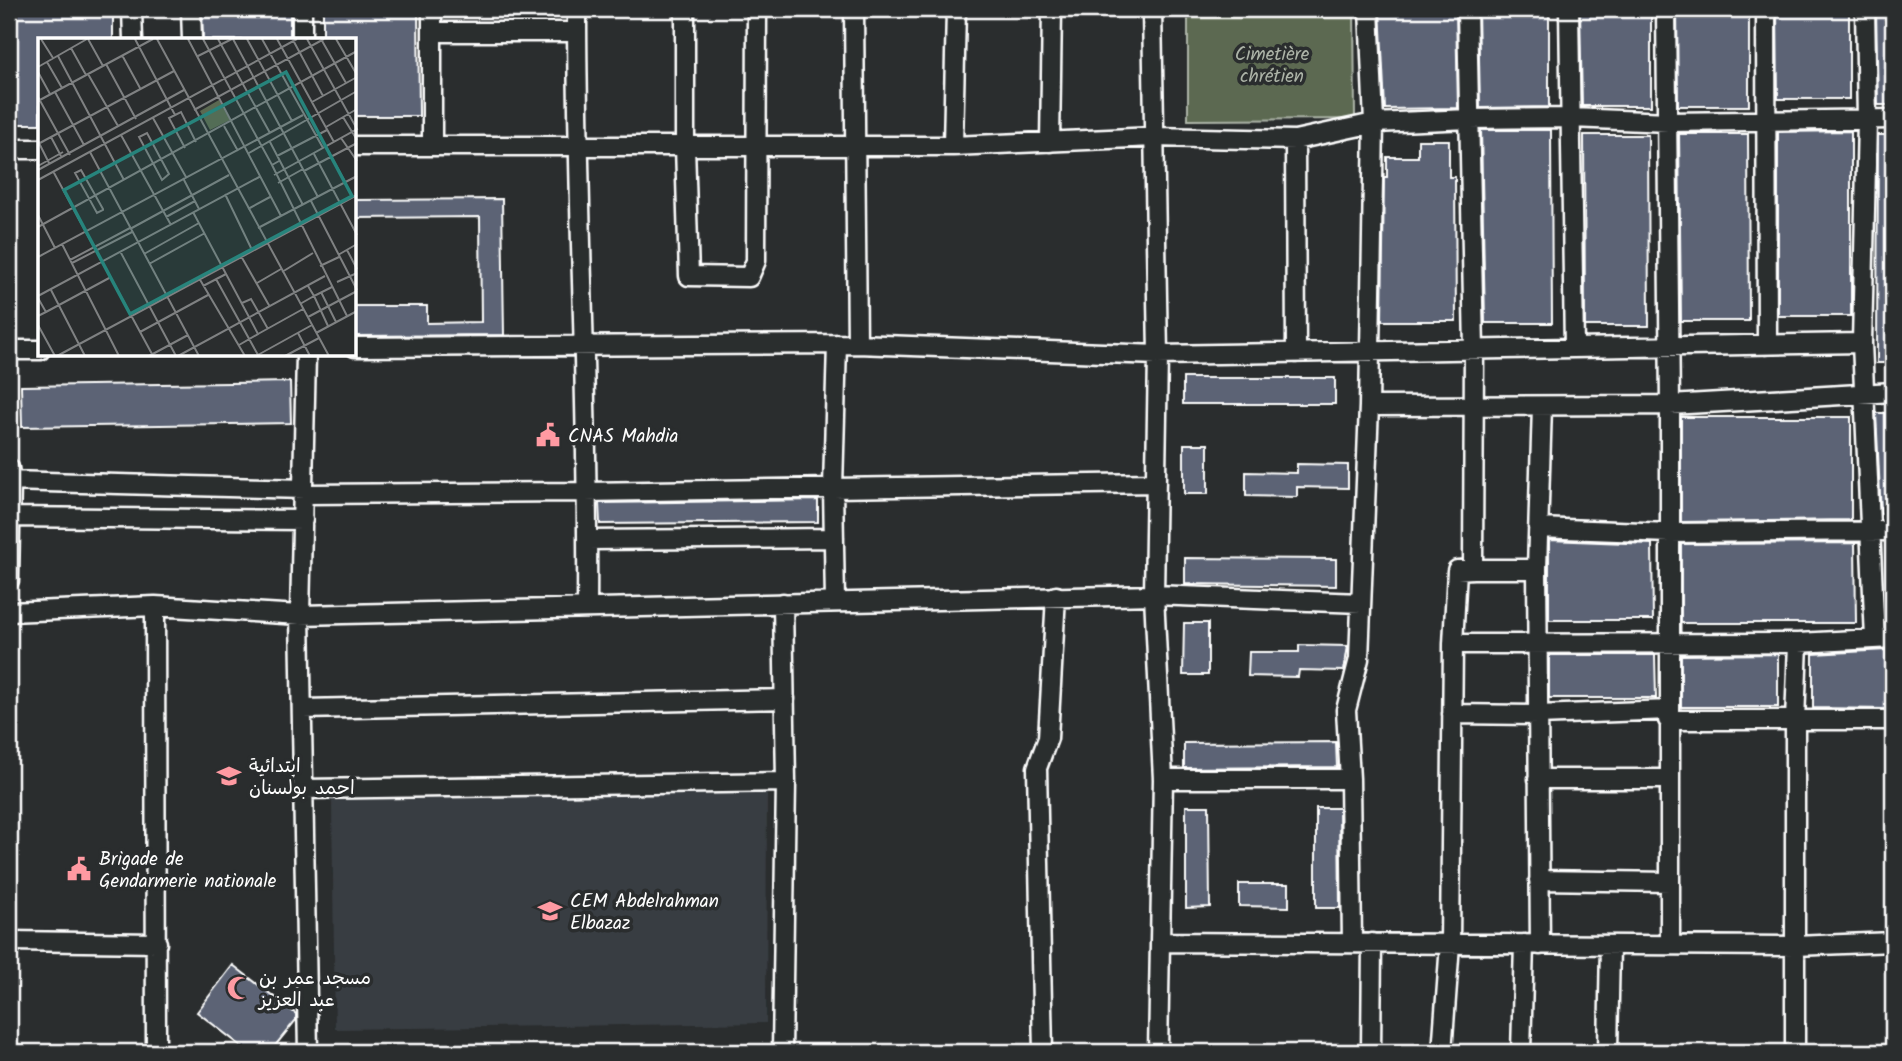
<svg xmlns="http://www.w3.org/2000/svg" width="1902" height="1061" viewBox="0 0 1902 1061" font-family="Kalam,'Playpen Sans Arabic',sans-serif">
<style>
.built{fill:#393e43}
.green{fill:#5b6951;stroke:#adb4a8;stroke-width:2}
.building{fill:#5b6475;stroke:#fff;stroke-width:2}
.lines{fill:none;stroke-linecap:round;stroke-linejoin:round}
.street-casing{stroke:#fff;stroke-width:23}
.street{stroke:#2a2d2e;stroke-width:18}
.labels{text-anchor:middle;stroke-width:7;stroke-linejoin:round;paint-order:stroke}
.park-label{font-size:19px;fill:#adb4a8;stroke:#2a2d2e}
.poi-label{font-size:19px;fill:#fff;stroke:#2a2d2e;text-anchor:start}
.inset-road{fill:none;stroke:#7f8182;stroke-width:2}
.view{fill:#27847c;fill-opacity:0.15;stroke:#27847c;stroke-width:3.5}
.inset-edge{fill:none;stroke:#fff;stroke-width:3.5}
</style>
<rect width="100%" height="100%" fill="#2a2d2e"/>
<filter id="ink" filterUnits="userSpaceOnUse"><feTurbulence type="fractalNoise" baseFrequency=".0143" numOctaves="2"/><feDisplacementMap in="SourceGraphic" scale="14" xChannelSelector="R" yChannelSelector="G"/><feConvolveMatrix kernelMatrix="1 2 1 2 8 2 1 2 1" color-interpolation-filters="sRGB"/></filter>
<g filter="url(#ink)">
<path class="built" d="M767 791 766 1023 335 1029 332 800Z"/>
<path class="green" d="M1188 9H1354L1355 119 1188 120Z"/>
<path class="building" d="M12 9H113V40H40V124H13Z
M202 9H290V40H203Z
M323 9H418L419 116H355V40H323Z
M1380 9H1456L1458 108 1385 109Z
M1478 9H1549V107L1480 108Z
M1580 9H1651V106H1582Z
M1677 9H1749V106H1678Z
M1777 9H1849V99H1778Z
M1876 9H1893V105H1878Z
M1481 130H1551L1552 323H1485Z
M1851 131V316H1778V132Z
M1679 134H1748L1749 321H1681Z
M1584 135H1648L1649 326H1585Z
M1878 135H1893V363H1877Z
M1418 140H1449V177H1455L1456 321H1382L1384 177H1387V157H1418Z
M502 199 504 335 355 336V306H427V323L481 322 480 217 355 218V200Z
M1183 378H1335V404H1183Z
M290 382 291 423 22 427 21 386Z
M1876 413H1893V514H1881Z
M1681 417H1851V520L1681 522Z
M1184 444H1208V494H1184Z
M1297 464 1348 465V488L1297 487V497L1246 496V472L1297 473Z
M818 500V522L600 524 599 503Z
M1549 540 1652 544 1653 620H1549Z
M1855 543 1856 623H1681V544Z
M1185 558 1336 559V586L1185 584Z
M1184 623H1208V675H1183Z
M1299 645 1348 646 1344 671 1299 670 1298 677 1248 676 1249 652H1299Z
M1886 650V709L1813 708V654Z
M1778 654V707H1681V655Z
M1549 655H1655L1656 698H1549Z
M1336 742 1337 767 1184 768V743Z
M1186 806H1209L1210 907 1186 908Z
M1316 808H1339L1340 908H1316Z
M1239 884H1289V907L1239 906Z
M233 965 296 1014V1020L270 1052H249L197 1012Z"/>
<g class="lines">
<g class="street-casing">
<path id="street" d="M132 9 133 40
M191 9 192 40
M577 9C577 209 589 408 587 608
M685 9V146L689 276 749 277 756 261 757 9
M854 9 857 344
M1152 9 1158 355 1154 595 1163 779 1158 1052
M1467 9 1474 350 1473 569H1537
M1569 9 1574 348
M1666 9 1670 405V945
M1766 9 1767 345
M1865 9 1867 120 1862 343 1875 639
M432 32H577
M302 40V9
M1295 140 1296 353
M1050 142 1052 9
M355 146H953L1154 137 1295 140 1374 123 1470 119 1571 118 1668 122 1893 119
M432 146V9
M953 146 956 9
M9 149H40
M355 347 857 344 1158 355 1862 343
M9 350H40
M306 355 300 615 308 1052
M1369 406 1670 405 1893 392
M9 468 11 481 9 580
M9 481 304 489
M304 494 586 492 1156 483
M9 517 303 520
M1538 528 1670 533 1893 531
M588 540 834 538
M835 602 833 487 837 344
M155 606 156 1052
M9 612 155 606 300 615 1154 595 1361 603
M1453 644 1798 643 1893 638
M303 709 785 699
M1452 714 1538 715 1670 710
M1668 720H1893
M1163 779H1350
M1538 779H1670
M304 789 786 782
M1539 880 1670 882
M9 941 157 943
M1160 942 1795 946 1893 942
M1352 943 1350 779 1346 710 1359 659 1369 406 1374 123 1369 9
M1540 945 1537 569 1542 406
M782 1052 786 782 783 603
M1043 1052 1037 768 1048 738 1056 596
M1371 1052 1372 943
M1442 1052 1450 944 1453 644 1457 570 1473 569
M1521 1052 1524 944
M1608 1052 1610 945
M1795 1052V721L1798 643"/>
</g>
<use href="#street" class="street"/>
</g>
</g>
<defs>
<g id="civic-bare" transform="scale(1.89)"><path d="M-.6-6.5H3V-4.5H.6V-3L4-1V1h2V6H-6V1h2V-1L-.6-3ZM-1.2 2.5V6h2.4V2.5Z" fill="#ff9aa2" stroke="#2a2d2e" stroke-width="2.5" paint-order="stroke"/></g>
<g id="school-bare" transform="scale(1.89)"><path d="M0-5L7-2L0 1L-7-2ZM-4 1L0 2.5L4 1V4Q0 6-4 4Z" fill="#ff9aa2" stroke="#2a2d2e" stroke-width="2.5" paint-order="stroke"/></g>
<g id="mosque-bare" transform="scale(1.89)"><path d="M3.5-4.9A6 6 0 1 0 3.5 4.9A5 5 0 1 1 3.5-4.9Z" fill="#ff9aa2" stroke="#2a2d2e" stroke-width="2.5" paint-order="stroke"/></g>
</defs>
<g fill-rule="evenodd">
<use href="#civic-bare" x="548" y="435"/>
<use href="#school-bare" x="229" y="776"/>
<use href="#civic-bare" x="79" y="869"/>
<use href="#school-bare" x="550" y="911"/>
<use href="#mosque-bare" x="239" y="988"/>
</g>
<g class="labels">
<g class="park-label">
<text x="1272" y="60">Cimetière<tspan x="1272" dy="22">chrétien</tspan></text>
</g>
<g class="poi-label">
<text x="568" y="442">CNAS Mahdia</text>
<text x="249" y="772">ابتدائية<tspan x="249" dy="22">احمد بولسنان</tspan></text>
<text x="99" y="865">Brigade de<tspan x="99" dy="22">Gendarmerie nationale</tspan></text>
<text x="570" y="907">CEM Abdelrahman<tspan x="570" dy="22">Elbazaz</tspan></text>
<text x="259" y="984">مسجد عمر بن<tspan x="259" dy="22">عبد العزيز</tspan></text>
</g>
</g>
<g transform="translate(38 38)">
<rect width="318" height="318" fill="#2a2d2e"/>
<path d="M181 62 192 82 172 92 162 73Z" fill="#5b6951"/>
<path class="inset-road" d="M3 1 15 20M50 1 65 28M97 1 137 77M119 1 291 318M150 1 243 178M165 1 234 127 241 123M180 1 232 95M195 1 280 159M209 1 254 83M224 1 285 110M239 1 296 104M283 1 308 45M298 1 319 37M255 2 285 58M33 10 48 37M84 17 102 50M20 18 86 142M160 18 194 1M9 24 24 50M68 26 98 81M0 29 49 1M0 34 12 56M50 36 80 88M17 54 46 107M0 59 32 117M0 63 115 1M274 64 319 39M156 72 286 1M305 79 319 102M115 80 148 139M186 88 200 113M288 89 319 71M109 95 131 136 124 142 101 99ZM83 97 133 187M13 99 23 118M303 100 319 123M0 103 11 125M232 104 265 167M0 106 136 33M288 109 307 144M147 110 131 80 143 74 158 104M52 114 161 318M211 115 319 53M276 116 319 197M239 118 289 92M234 127 309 278M0 128 25 114M0 132 146 52M43 132 65 171V172L59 175 37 135ZM15 133 114 316M266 133 319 105M236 137 319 91 269 1M145 140 161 171M0 142 259 1M240 145 265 131M187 156 214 212M273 163 319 252M210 171 232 159M155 174 220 296 201 307M0 177 17 210M128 179 157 163M0 189 319 13M220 190 319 138M92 191 191 137M24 206 81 318M309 212 319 231M82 213 138 318M106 216 161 185M300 217 319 206M203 218 232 269M0 219 265 77M32 222 92 190M34 225 94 194M111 226 167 195M282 228 301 219M244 234 275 215M161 240 207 318M178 241 220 317M299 244 319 235M219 245 243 231M165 248 188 236M13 252 47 318M283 254 298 284M0 258 223 138M0 260 8 274 0 278M204 265 213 261 230 291M262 266 276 258 270 248M8 274 73 239M270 279 319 253M0 287 17 318M290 288 276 258 294 249M102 294 170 257M260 295 272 318M278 295 319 273M220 296 265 271M19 318 319 157M111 318 150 297M140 318 287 238M218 318 274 287M247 318 281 300"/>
<path class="view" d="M248 34 314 158 92 276 26 152Z"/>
<rect width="318" height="318" class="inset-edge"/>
</g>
<rect width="1902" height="1061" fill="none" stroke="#2a2d2e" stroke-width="35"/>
<rect x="18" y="18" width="1867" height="1026" fill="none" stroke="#fff" stroke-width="2.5" filter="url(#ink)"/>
</svg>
